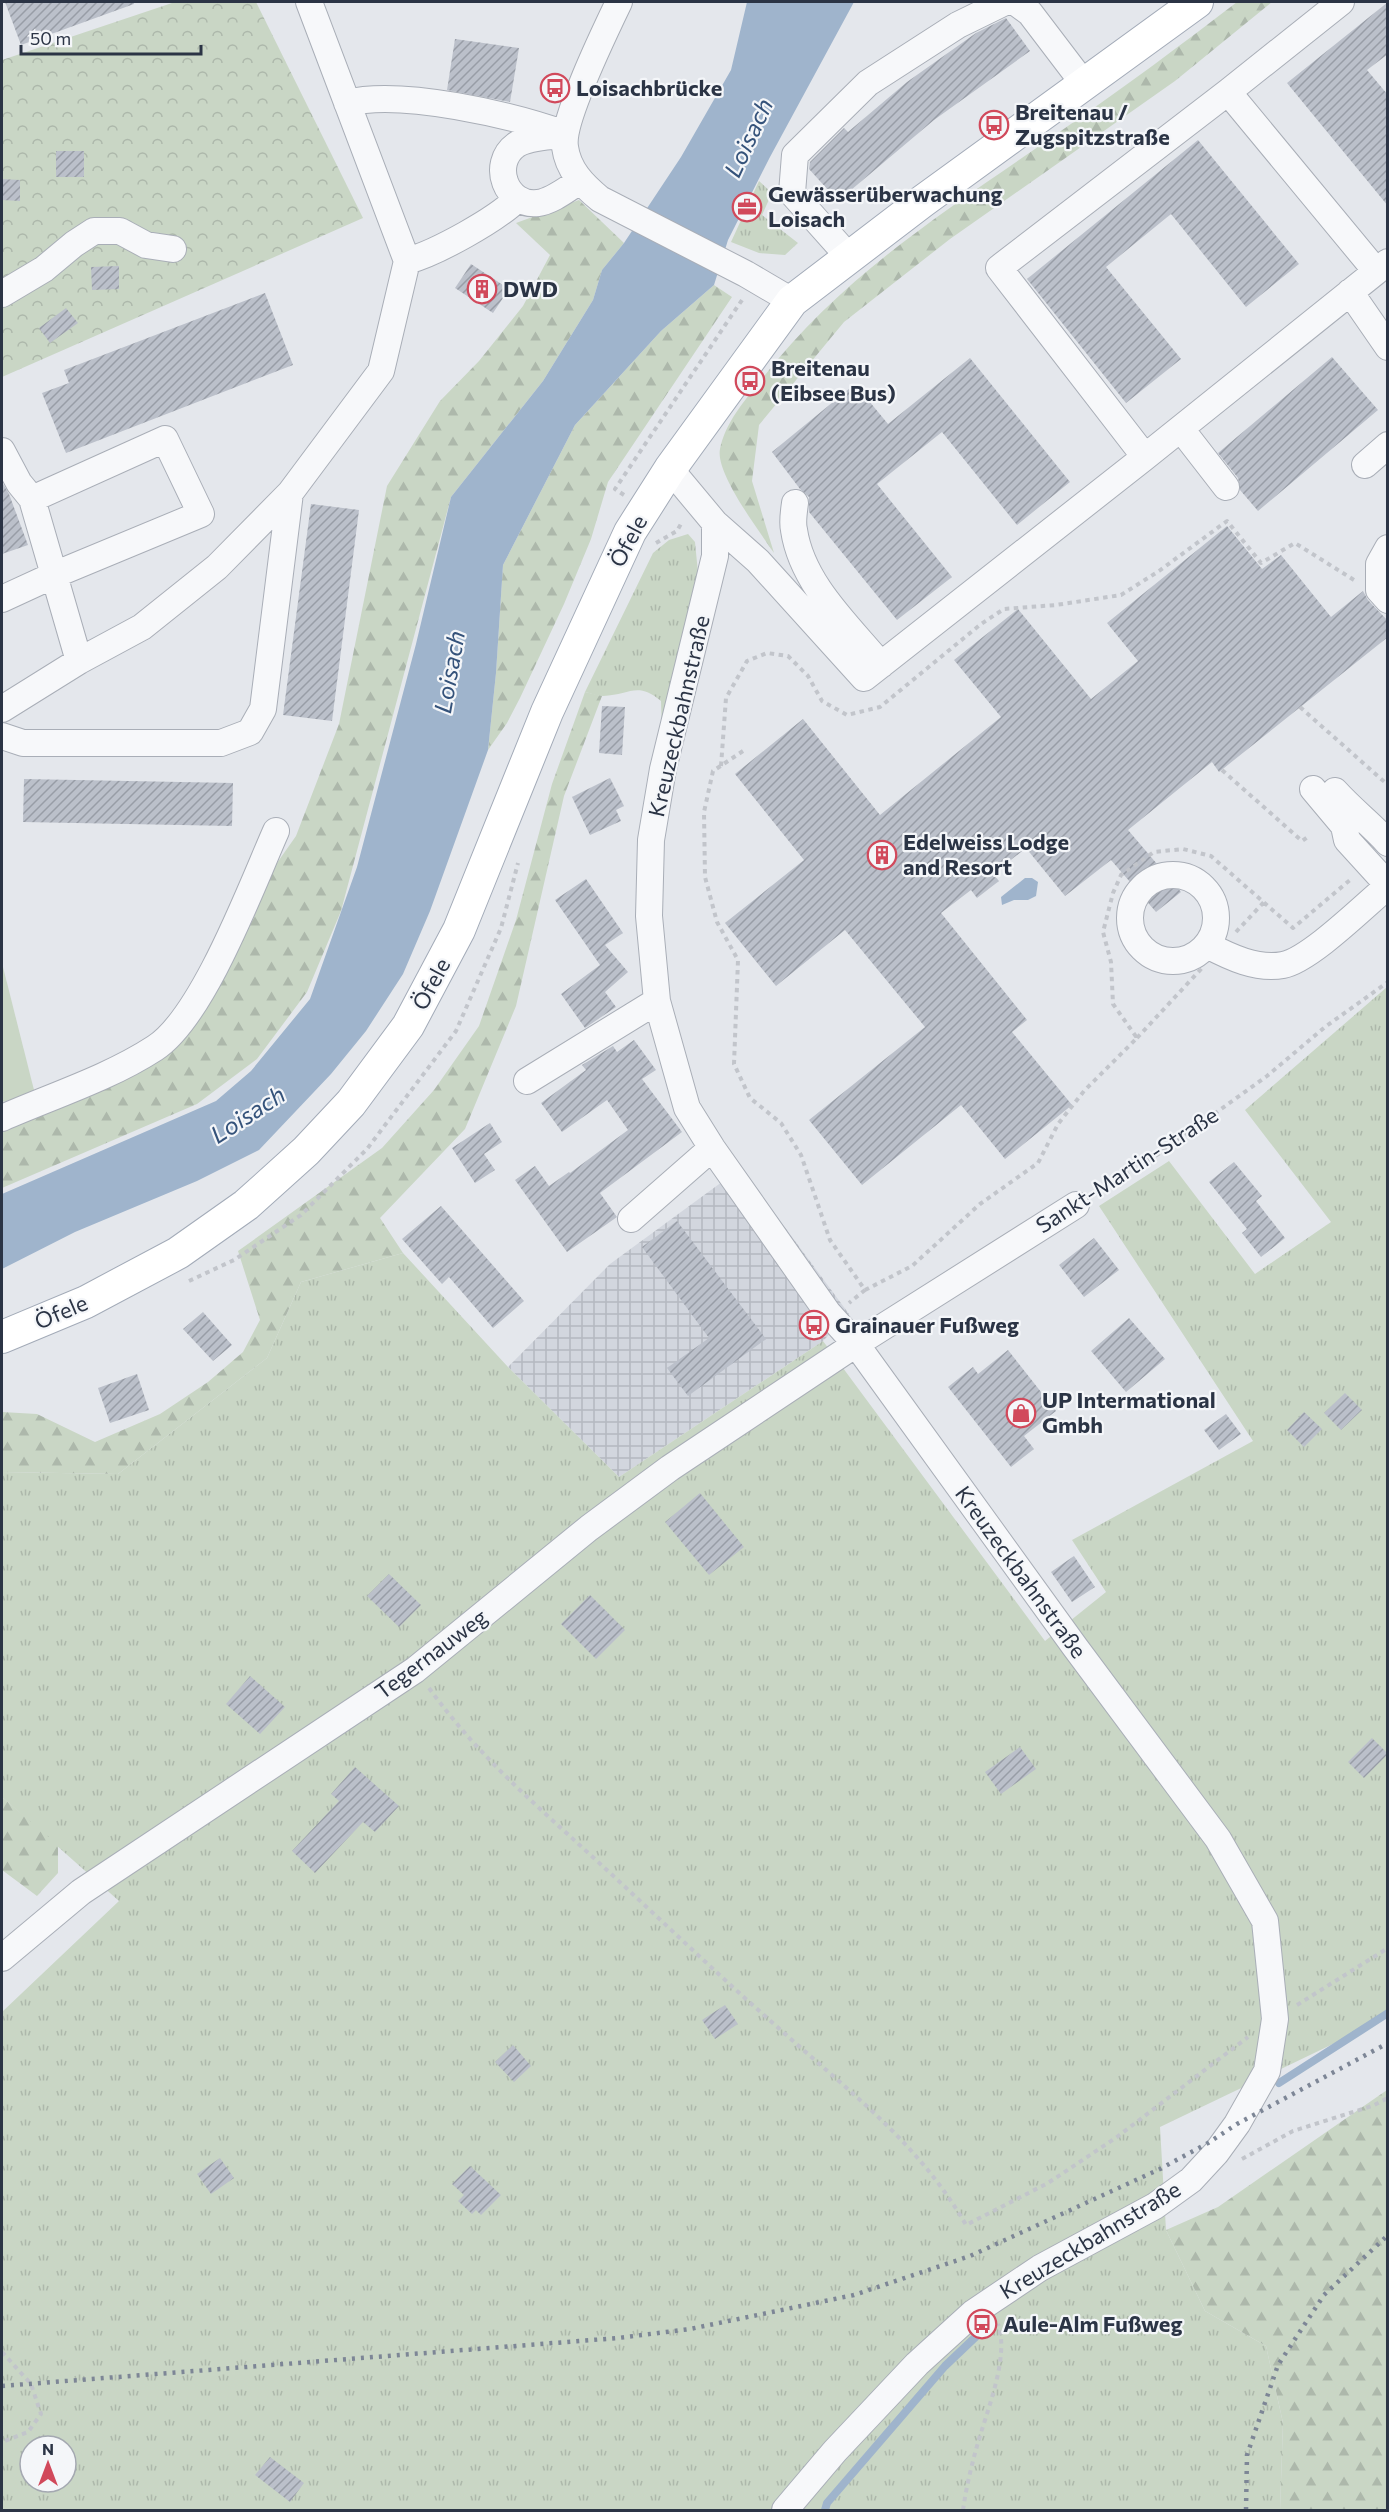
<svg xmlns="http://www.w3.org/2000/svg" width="1389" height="2512" viewBox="0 0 1389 2512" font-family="Commissioner,sans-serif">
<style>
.industrial{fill:url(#industrial-grid)}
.grass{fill:url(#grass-tufts);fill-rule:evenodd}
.forest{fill:url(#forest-firs)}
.park{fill:url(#park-crowns)}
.pitch{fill:#c9d6c5}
.water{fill:#9fb4cc}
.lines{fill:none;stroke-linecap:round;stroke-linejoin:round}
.stream{stroke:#9fb4cc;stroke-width:8}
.building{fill:url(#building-hatch)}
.minor-casing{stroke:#a9aeb7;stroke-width:28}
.major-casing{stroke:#a3abb8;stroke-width:34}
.path{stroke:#c2c5cb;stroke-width:4;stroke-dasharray:4.5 4.5;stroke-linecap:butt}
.minor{stroke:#f7f8fa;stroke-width:26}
.major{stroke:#fff;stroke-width:32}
.rail{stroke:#7d8696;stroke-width:4.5;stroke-dasharray:3 6;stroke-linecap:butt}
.labels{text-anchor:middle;stroke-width:4.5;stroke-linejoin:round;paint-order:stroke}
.poi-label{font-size:22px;font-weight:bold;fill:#2b3445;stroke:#f4f6f9;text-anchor:start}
.street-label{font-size:22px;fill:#2b3445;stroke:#f4f6f9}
.water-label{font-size:24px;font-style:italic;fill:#34527a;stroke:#f4f6f9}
</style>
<defs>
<pattern id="industrial-grid" width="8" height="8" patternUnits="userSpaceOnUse" patternTransform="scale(1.5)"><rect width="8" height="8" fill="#d2d6de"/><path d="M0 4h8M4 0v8" fill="none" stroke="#b4b8c0"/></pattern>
<pattern id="grass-tufts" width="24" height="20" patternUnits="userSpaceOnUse" patternTransform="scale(1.5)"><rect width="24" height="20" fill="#c9d6c5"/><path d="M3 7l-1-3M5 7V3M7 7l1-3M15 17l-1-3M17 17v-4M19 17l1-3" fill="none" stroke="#adb8ab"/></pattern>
<pattern id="forest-firs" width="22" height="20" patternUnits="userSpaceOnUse" patternTransform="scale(1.5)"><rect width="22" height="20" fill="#c9d6c5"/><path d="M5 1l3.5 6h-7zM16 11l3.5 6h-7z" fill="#adb8ab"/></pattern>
<pattern id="park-crowns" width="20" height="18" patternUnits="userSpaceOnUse" patternTransform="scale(1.5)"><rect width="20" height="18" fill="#c9d6c5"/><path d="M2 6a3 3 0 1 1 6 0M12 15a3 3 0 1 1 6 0" fill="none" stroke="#adb8ab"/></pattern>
<pattern id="building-hatch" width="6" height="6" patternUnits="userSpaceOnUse" patternTransform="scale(1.5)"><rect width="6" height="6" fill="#bbc0ca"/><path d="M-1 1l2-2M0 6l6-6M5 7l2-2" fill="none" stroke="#989da6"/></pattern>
</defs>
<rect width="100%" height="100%" fill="#e4e7ec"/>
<path class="industrial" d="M741 1168 849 1314 823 1341 619 1477 508 1367 610 1264Z"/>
<path class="grass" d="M759 181 772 193 762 215 798 243 785 255 759 253 731 242Z
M688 534 695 542 702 614 663 769 661 701C637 681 630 695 603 696 597 696 590 693 585 692L653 553 669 540Z
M1387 987V2018L1160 2127 1166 2230 1205 2311 1266 2346 1283 2423 1280 2510H2V2012L119 1901 2 1797V1472L118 1474 267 1358 301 1282 403 1253 508 1367 619 1477 823 1341 1045 1641 1106 1592 1072 1540 1253 1441 1099 1206 1169 1161 1255 1274 1331 1222 1245 1110ZM30 2446H66V2482H30Z"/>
<path class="forest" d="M1237 2H1272L1175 81 950 239 844 322 759 425 752 481 774 553C760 532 715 473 720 449 725 423 745 400 761 380 847 269 956 205 1068 126 1126 86 1181 45 1237 2Z
M579 200 624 243 602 270 593 300 543 381 451 497 341 911 307 992 257 1059 197 1104 2 1188V1117L187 1034 272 870 296 836 339 724 387 486 440 401 479 361 523 306 550 255 516 223Z
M714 285 732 297 608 482 591 539 564 604 520 698 507 723 488 750 496 673 503 565 575 425 661 331Z
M585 692 602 696 564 796 516 1006 465 1129 380 1218 403 1253 301 1282 267 1358 118 1474 2 1472V1412L37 1414 95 1442 160 1414 208 1382 243 1352 260 1320 238 1251 382 1148 434 1090 479 1026 516 920 552 784Z
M2 1797 58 1845V1873L37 1896 2 1870Z
M1387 2090V2510H1280L1283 2423 1266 2346 1205 2311 1166 2230 1218 2207Z"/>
<path class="park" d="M175 2H256L363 218 2 377V60Z"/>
<path class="pitch" d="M2 963 35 1094 2 1102Z"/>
<path class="water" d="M747 2H854L770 157 728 240 714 285 661 331 575 425 503 565 496 673 488 750 430 911 403 974 366 1031 331 1074 259 1150 197 1181 75 1232 2 1269V1194L216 1101 251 1071 310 999 357 867 416 644 451 497 543 381 593 300 602 270 624 243 681 157 731 70Z
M1025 878H1032L1038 882 1036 896 1028 900H1014L1002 905 1001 897Z"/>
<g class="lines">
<path class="stream" d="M1279 2083 1388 2013
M825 2510 827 2503 945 2366 986 2327"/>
</g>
<path class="building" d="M5 2H134V4L21 45Z
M1388 2V54L1367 70 1388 95V206L1287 83Z
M1006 18 1030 51 934 120 838 201 809 169 810 162 844 128 848 132 907 82 976 33Z
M455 39 519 48 510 102 447 90Z
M1198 140 1299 264 1246 307 1171 214 1106 267 1181 359 1126 403 1027 279Z
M56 151H84V177H56Z
M2 179 20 180V201L2 200Z
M471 264 509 289 493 313 455 288Z
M119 266V289L92 290 91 267Z
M265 293 293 365 66 453 42 393 69 383 64 370Z
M66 308 78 323 50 343 39 328Z
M1332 357 1378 410 1258 511 1240 490 1238 478 1218 453Z
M970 358 1070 482 1017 525 942 432 877 484 952 577 897 620 809 512V497L800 489 772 452 855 384 888 424Z
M2 482 9 494 28 545 2 554Z
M311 504 359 510 332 721 283 715Z
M1227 526 1262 569 1281 555 1331 617 1363 591 1368 600 1388 621V637L1219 772 1212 762 1128 830 1181 892 1156 912 1111 860 1065 896 1026 848 993 874 999 881 977 898 971 890 941 913 1027 1020 1012 1032 1072 1105 1005 1159 961 1105 862 1185 809 1120 925 1027 845 930 776 986 725 923 804 860 735 774 803 719 880 815 1001 717 954 660 1018 609 1091 699 1138 661 1107 623Z
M602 706 625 707 622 755 599 753Z
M610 778 624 806 616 810 621 821 590 835 572 797Z
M24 779 233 783 232 826 23 822Z
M586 879 623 933 605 945 628 972 605 992 616 1007 585 1028 561 994 600 965 555 900Z
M634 1040 656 1070 642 1079 682 1132 600 1193 617 1217 567 1252 515 1180 535 1166 549 1186 569 1172 570 1173 628 1130 607 1100 562 1132 541 1103 586 1070 582 1065 613 1046 617 1052Z
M490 1123 502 1142 484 1154 495 1170 475 1183 452 1148Z
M1234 1162 1262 1196 1256 1201 1285 1238 1261 1257 1242 1233 1247 1229 1209 1182Z
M441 1206 524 1301 493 1328 449 1277 442 1284 402 1239Z
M677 1221 766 1339 688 1396 667 1368 709 1338 642 1247Z
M1094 1238 1119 1270 1084 1297 1059 1265Z
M203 1312 232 1345 213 1361 183 1329Z
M1129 1318 1165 1359 1126 1392 1091 1351Z
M1008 1350 1056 1411 1024 1436 1034 1449 1011 1467 948 1387 973 1367 978 1374Z
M137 1374 149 1410 110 1423 98 1388Z
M1345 1393 1362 1410 1341 1430 1324 1413Z
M1304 1412 1322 1429 1304 1447 1287 1430Z
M1226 1414 1241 1434 1219 1450 1204 1430Z
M700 1493 744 1547 709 1575 665 1522Z
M1074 1556 1095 1587 1072 1602 1051 1572Z
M389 1574 421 1605 399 1627 367 1596Z
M590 1595 625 1630 596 1659 561 1624Z
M250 1676 285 1707 260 1734 226 1704Z
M1372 1738 1388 1754 1364 1778 1348 1762Z
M1020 1747 1036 1769 1001 1794 985 1772Z
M355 1767 399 1806 375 1832 363 1822 315 1873 292 1851 339 1801 331 1794Z
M725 2005 738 2024 715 2039 702 2020Z
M513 2045 531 2066 514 2082 495 2062Z
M220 2158 234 2178 211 2194 197 2174Z
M470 2166 501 2195 481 2215 476 2210 472 2214 458 2201 464 2195 452 2184Z
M270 2457 304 2483 290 2502 255 2475Z"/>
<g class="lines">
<g class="minor-casing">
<path id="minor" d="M309 2 407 261
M619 2C606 29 561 122 565 147 568 170 583 185 600 199L746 274 792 301
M1015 2 1030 13 1084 84
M1228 92 1376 271
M347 103C401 89 512 115 565 134
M562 135C548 137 528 137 516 145 490 164 506 207 538 203 553 201 568 188 580 181
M849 257 792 193 795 155 868 83 958 25 1005 2
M407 261C436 253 496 220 517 199
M1350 292 1388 347
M2 294 44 269 74 244 94 231H120L146 245 173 249
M1181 429 1226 487
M2 451 19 483 32 499 79 661
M1145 457 999 268 1228 92 1341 2
M1365 465 1388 445
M670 469 715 523V556L663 769 651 840 649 916 657 1001 687 1108 712 1148 828 1313 856 1344 1075 1647 1218 1839 1265 1921 1275 2019 1267 2071 1237 2124 1216 2153 1191 2180 1155 2206 1040 2268 973 2313 917 2364 835 2451 785 2510
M795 503C794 511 792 522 794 530 802 584 848 625 881 665
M715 523 758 561 864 678 1145 457 1388 262
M1388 548 1379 564V590L1388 600
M2 599 54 575 201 514 165 439 32 499
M2 709 79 661 142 627 217 567 290 493 381 371 407 261
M2 736 23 743H221L250 732 263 709 290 493
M1313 789 1344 826 1347 840 1388 885
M1335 791C1352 810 1371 824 1388 843
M1130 918a43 43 0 1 1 86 0a43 43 0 1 1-86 0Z
M1207 945C1230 957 1257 970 1283 965 1310 960 1365 905 1388 886
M527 1081 657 1001
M2 1118C52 1096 109 1078 155 1048 203 1017 252 885 276 831
M631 1219 712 1148
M2 1958 81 1892 415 1670 589 1528 670 1468 856 1344 1076 1205"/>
</g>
<g class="major-casing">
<path id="major" d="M2 1337 86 1302 178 1253 246 1205 306 1151 351 1103 408 1026 459 930 547 712 630 532 670 469 792 301 923 201 1197 2"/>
</g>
<path class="path" d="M624 495 615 489 742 300
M656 543 677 531 682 522
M1300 707 1388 785
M743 751 713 771 704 812 705 877 717 922 738 960 734 1064 750 1098 781 1123 801 1155 830 1240 865 1290 849 1303
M721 766 726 698 747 661 767 653 788 656 808 676 822 701 847 715 880 707 981 624 1004 609 1056 605 1121 595 1159 571 1227 521 1261 563 1295 543 1354 580
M1222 770 1302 841 1309 836
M1236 932 1264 902
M1137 1038 1202 968
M1094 1193 1160 1153 1267 1076 1325 1027 1388 982
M189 1281 234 1260 301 1215 367 1149 456 1031 501 928 518 863
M865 1290 912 1266 980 1204 1038 1163 1058 1124 1084 1091 1137 1038 1113 1004 1111 962 1103 932 1113 893 1121 875 1154 852 1183 849 1211 856 1293 928 1350 880
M429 1688C479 1757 534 1803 596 1860 658 1917 719 1976 783 2032 850 2092 920 2145 966 2225L1048 2183 1117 2137 1248 2037
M1297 2005 1388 1948
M1242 2159 1293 2131 1372 2106 1388 2098
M2 2352 31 2384 41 2414 28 2432 2 2442
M963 2510C966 2489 971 2467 977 2446 986 2413 1010 2357 998 2324"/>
<use href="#minor" class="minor"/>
<use href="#major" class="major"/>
<path class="rail" d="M2 2386 618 2338 690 2329 854 2295 970 2256 1160 2169 1208 2143 1237 2124 1388 2043
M1246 2510 1247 2455 1278 2365 1324 2295 1388 2235"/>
</g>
<defs>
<g id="bus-ring" transform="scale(1.5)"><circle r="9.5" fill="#f4f6f9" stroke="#d1495b" stroke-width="1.5"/><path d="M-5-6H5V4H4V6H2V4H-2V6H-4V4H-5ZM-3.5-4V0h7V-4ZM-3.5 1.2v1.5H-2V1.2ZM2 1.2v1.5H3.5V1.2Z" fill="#d1495b"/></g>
<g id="office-ring" transform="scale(1.5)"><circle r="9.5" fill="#f4f6f9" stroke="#d1495b" stroke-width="1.5"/><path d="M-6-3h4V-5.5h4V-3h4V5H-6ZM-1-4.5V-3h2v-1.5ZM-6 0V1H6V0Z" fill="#d1495b"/></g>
<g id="building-ring" transform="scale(1.5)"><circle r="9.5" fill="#f4f6f9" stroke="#d1495b" stroke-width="1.5"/><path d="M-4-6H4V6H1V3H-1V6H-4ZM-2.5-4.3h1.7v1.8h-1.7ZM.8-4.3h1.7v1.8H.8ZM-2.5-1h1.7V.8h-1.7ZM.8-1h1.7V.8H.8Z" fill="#d1495b"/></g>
<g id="shop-ring" transform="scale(1.5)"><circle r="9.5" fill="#f4f6f9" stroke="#d1495b" stroke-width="1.5"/><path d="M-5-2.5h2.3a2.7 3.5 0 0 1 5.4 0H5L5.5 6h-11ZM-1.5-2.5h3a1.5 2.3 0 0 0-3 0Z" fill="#d1495b"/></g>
</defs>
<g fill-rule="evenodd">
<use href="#bus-ring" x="555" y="88"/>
<use href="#bus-ring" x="994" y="125"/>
<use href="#office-ring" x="747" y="207"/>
<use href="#building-ring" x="482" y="289"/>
<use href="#bus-ring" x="750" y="381"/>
<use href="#building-ring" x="882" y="855"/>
<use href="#bus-ring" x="814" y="1325"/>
<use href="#shop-ring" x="1021" y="1413"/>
<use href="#bus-ring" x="982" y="2324"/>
</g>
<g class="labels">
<g class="poi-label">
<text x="576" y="96">Loisachbrücke</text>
<text x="1015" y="120">Breitenau /<tspan x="1015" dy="25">Zugspitzstraße</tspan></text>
<text x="768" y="202">Gewässerüberwachung<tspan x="768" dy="25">Loisach</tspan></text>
<text x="503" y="297">DWD</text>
<text x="771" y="376">Breitenau<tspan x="771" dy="25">(Eibsee Bus)</tspan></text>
<text x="903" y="850">Edelweiss Lodge<tspan x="903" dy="25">and Resort</tspan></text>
<text x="835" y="1333">Grainauer Fußweg</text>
<text x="1042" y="1408">UP Intermational<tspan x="1042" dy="25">Gmbh</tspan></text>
<text x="1003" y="2332">Aule-Alm Fußweg</text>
</g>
<g class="street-label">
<text transform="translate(628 541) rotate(-62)" y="8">Öfele</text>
<text transform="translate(679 716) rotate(-77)" y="8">Kreuzeckbahnstraße</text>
<text transform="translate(431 984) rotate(-62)" y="8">Öfele</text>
<text transform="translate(1127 1170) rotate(-33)" y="8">Sankt-Martin-Straße</text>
<text transform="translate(61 1312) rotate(-23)" y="8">Öfele</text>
<text transform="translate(1021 1572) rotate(54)" y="8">Kreuzeckbahnstraße</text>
<text transform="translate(431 1654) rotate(-37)" y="8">Tegernauweg</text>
<text transform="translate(1090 2240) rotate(-31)" y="8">Kreuzeckbahnstraße</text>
</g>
<g class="water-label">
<text transform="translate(749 138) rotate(-65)" y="8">Loisach</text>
<text transform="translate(450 672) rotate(-80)" y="8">Loisach</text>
<text transform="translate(248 1115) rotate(-33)" y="8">Loisach</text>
</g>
</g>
<rect width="1389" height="2512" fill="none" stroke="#2b3445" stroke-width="6"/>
<g transform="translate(48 2464)"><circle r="28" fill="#f4f6f9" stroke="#a4a8b1" stroke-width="1.5"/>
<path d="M0-4.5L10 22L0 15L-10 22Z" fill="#d1495b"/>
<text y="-9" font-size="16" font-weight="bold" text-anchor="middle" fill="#2b3445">N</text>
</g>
<path d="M21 45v9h180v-9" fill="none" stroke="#2b3445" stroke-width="3"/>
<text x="30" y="45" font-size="18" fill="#2b3445" stroke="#f4f6f9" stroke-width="4.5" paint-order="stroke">50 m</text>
</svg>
